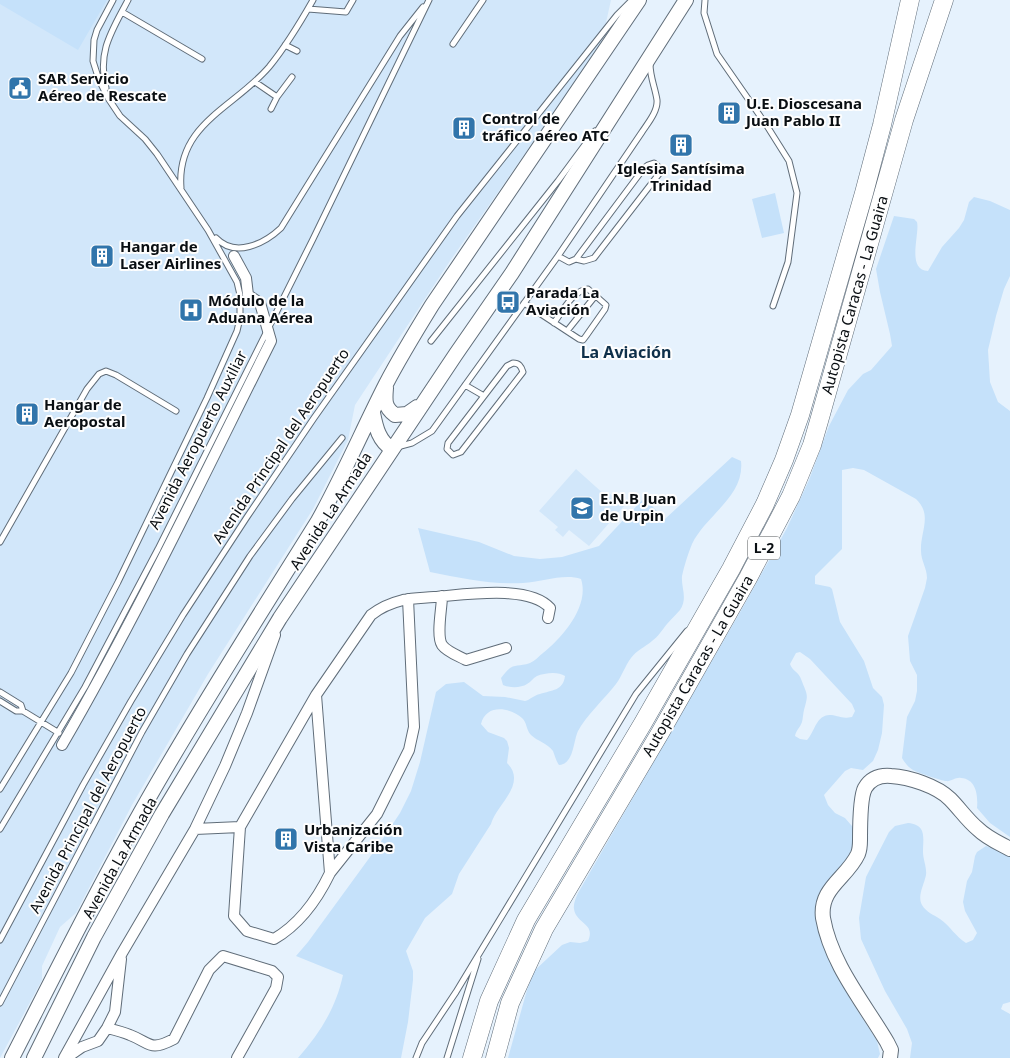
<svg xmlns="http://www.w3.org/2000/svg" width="1010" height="1058" viewBox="0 0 1010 1058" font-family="'Noto Sans',sans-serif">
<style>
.built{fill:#d2e7fa}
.green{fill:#c5e1fa;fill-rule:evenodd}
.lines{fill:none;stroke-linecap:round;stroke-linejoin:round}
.lane-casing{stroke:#606d79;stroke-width:7}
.street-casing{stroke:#606d79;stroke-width:12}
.secondary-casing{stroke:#606d79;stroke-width:16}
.highway-casing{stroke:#606d79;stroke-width:19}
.lane{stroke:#fff;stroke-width:5}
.street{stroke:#fff;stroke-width:10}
.secondary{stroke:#fff;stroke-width:14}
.highway{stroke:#fff;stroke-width:18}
.labels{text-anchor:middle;stroke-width:4;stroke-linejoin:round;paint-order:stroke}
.shield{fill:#fefefe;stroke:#525659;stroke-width:1}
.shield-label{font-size:14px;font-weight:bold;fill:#090e12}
.poi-label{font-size:15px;font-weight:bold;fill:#090e12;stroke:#fefefe;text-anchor:start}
.street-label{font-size:15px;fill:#090e12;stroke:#fefefe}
.neighbourhood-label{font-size:16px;font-weight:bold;fill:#0f304a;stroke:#fefefe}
</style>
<rect width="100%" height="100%" fill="#e6f2fd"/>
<path class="built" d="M0 0H611L601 45 450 261 355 405 348 440 313 509 208 674 132 805 76 913 60 927 42 966V980L0 1058Z
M576 469 605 495 608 492 624 506 589 546 569 530 563 537 555 530 558 527 539 511Z"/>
<path class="green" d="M0 0H107L78 50 0 4Z
M775 193 784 233 762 238 752 199Z
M974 197 990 201 1010 210V276L1004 289 996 316 988 350 990 382 998 402 1010 411V837L990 823 977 808C978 797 977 779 961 778 955 777 951 782 946 781 942 781 916 772 913 770 908 767 905 763 902 758L907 717 915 701 917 691V675L910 661 908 636 925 588 927 578C927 568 921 561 921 551 920 532 933 515 916 499L864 470 853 468 842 470V549L815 576V584L830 587 832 589 840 622 864 661 873 688 882 697 884 705 882 733 878 750 873 761 863 770 851 768 845 771 824 795 828 805 835 813 845 818 858 833 859 846 833 880 820 933 850 999 877 1041 880 1054 878 1058H508L527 990 534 971 562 945 570 942 580 943 588 941C596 923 576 924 574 909 573 904 576 898 578 893L743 607 787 528 809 480 829 426 848 390 863 374 871 370 892 346 890 334 880 292 876 269 894 216 914 219 917 222C920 234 906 270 928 271L942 247 959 228 964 220 969 202ZM800 652 810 659 852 704 855 711 852 717C841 719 840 716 831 715 816 714 815 732 807 740L800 739 795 736C796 730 800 728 802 722 803 718 803 714 804 710 809 693 807 695 801 679 799 672 792 671 790 664L796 653Z
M732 457 741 461C745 496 706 515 692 544 688 554 684 566 682 576 681 588 688 598 680 610 676 615 671 619 667 624 662 630 658 637 652 641 645 647 637 650 631 658 625 666 622 676 616 684 605 698 586 716 578 731 573 742 574 764 559 765 556 761 555 756 553 751 547 743 537 741 531 735 526 730 527 722 522 718 509 707 486 704 481 724L488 732 504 738 507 741 509 748 507 763C528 784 496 805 491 824L459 874 452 894 425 918 406 951 413 971V980L408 1022 401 1058H298C320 1033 336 1008 343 975L296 956 308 942 378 846 400 813 411 791 420 762 436 692 446 684 464 682 483 696 505 697 525 701C530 700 534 695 540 694 552 690 563 691 565 676 558 671 544 673 537 676 533 678 531 682 527 684 521 688 510 688 503 685L501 678C513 661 516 668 530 663 535 661 539 656 543 653 562 638 590 606 581 579 564 573 542 582 523 583 492 585 461 578 430 572L418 528 479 542 514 556 540 559 562 557 599 546 644 498 665 519Z
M908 823C927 825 923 837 923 852 923 859 927 868 926 875 924 885 917 896 922 905 926 912 934 915 940 919 950 926 956 937 966 943L973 940 977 933 965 911 963 902 967 881 972 872 975 856 977 852 986 846 1010 855V1002L1003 1004 1001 1009 1010 1014V1058H910L912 1043 907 1029 885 991 861 939 859 918 866 877 889 832 895 826Z"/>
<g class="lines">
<g class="lane-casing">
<path id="lane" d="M705 0 704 13 717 54 767 126 789 161 797 193 788 262 773 306
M308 9 346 12 353 0
M122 12 202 59
M453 44 483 0
M285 45 297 51
M255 82 277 97 292 77
M106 88C97 51 112 31 128 0
M271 109 277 97
M181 188C176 124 234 108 269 67 286 46 300 23 313 0
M216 238C235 258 264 244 281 228L400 36 423 7
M558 256 569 262 576 259 644 168 648 165 654 163 662 170 594 258 584 261 576 259
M524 303 579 339 583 340 586 336 605 309 606 305 588 289C573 290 562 312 554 323
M567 331 596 295
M431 341 558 181 595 131
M513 363C519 363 521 366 523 372L461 452 453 455 447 449 448 443 507 366Z
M465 385 484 396
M397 447 412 443 432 431 558 256 642 132C648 123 658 111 657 100 655 87 650 77 650 64
M0 542 87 389 99 374 106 371 116 375 176 411
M0 692 21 705 23 711
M0 701 16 711H23L59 733
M0 789 71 673 118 582 207 398 237 331 240 318V295L237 282 208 230 157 154 145 139 120 116 108 98 99 80 93 61 94 40 97 30 113 0
M0 829 85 687 158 549 313 239 429 0
M0 940 83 785 131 701 183 615 247 517 314 418 457 216 617 15 632 0
M0 1003 142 732 187 654 250 556 292 499 342 438
M416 1058 422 1043 456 992 636 694 687 631
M447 1058 478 959"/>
</g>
<g class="street-casing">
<path id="street" d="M442 596C442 608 436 635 442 645 447 652 459 656 466 660L506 648
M316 695 330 873C317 900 300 924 274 939L247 931 234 916 240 827 316 695 371 615C381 607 391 603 403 600 413 598 423 598 434 597 463 595 529 584 550 608L548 618
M62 745C138 614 203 477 271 341L260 303 248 295 246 278 234 256
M195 829 240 827
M330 873 377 814 409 750 414 727 408 599
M107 1028C115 1030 123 1032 130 1035 151 1043 149 1052 174 1039L209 970 223 956 272 971 278 977 276 988 237 1058
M64 1058 122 953 195 829 225 766 247 713 275 635
M66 1058 82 1047 98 1041 107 1028 115 1012 121 959"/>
</g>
<g class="secondary-casing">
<path id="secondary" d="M386 388C385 400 384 407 395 415L407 414 417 407
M373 413C376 428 379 441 392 449
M12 1058C56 972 99 885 147 801 201 706 260 614 318 521 343 476 363 429 386 384 400 357 416 331 432 305L639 0
M34 1058 94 937 162 814 280 618 456 354 512 273 686 0
M890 1058 891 1050 887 1042C864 1003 831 964 823 918 819 888 847 878 858 854 860 849 860 845 860 840 860 828 860 797 865 788 871 778 880 775 891 776 909 777 937 786 950 799 960 809 967 820 978 829 987 838 999 843 1010 849"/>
</g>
<g class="highway-casing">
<path id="highway" d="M472 1058 489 1001 526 920 643 723 731 569 765 504 784 460 800 415 864 193 882 125 910 0
M495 1058 510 1003 544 929 660 733 748 578 791 496 812 445 819 421 904 120 944 0"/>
</g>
<use href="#lane" class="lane"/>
<use href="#street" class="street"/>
<use href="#secondary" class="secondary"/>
<use href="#highway" class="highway"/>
</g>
<defs>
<g id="civic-square" transform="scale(1.25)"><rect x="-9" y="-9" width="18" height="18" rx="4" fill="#3175ab" stroke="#fefefe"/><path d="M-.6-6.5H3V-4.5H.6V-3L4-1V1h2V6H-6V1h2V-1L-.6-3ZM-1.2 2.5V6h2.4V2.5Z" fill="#fff"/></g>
<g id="building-square" transform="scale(1.25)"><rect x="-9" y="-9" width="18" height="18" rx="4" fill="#3175ab" stroke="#fefefe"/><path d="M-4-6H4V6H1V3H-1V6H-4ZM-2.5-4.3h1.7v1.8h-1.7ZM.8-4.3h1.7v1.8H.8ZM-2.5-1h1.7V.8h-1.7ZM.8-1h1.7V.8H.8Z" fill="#fff"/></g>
<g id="bus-square" transform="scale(1.25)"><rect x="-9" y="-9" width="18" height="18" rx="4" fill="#3175ab" stroke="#fefefe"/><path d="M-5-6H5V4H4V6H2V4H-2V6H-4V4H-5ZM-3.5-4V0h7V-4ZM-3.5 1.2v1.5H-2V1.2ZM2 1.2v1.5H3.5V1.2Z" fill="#fff"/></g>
<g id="hospital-square" transform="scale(1.25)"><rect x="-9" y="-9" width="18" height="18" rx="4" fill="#3175ab" stroke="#fefefe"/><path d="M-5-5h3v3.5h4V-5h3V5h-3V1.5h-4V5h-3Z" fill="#fff"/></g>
<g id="school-square" transform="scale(1.25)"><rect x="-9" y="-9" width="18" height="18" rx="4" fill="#3175ab" stroke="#fefefe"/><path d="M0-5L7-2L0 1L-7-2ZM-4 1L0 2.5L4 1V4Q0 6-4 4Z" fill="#fff"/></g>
</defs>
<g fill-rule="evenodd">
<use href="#civic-square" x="20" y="88"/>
<use href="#building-square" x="729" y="113"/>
<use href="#building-square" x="464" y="128"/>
<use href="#building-square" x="681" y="145"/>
<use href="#building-square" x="102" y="256"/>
<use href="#bus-square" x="508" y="302"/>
<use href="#hospital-square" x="191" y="310"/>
<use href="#building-square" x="27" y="414"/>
<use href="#school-square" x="582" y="508"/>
<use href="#building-square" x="286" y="839"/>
</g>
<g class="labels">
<rect class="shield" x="748" y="536.5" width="32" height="23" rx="4"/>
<g class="shield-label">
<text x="764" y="553">L-2</text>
</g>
<g class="poi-label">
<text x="38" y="84">SAR Servicio<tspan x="38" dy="17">Aéreo de Rescate</tspan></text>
<text x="746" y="109">U.E. Dioscesana<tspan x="746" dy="17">Juan Pablo II</tspan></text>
<text x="482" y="124">Control de<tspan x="482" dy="17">tráfico aéreo ATC</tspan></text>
<text x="681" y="174" text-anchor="middle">Iglesia Santísima<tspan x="681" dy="17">Trinidad</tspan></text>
<text x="120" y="252">Hangar de<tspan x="120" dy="17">Laser Airlines</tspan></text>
<text x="526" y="298">Parada La<tspan x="526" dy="17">Aviación</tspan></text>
<text x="208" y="306">Módulo de la<tspan x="208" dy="17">Aduana Aérea</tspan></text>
<text x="44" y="410">Hangar de<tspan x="44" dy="17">Aeropostal</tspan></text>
<text x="600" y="504">E.N.B Juan<tspan x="600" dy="17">de Urpin</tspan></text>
<text x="304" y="835">Urbanización<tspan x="304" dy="17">Vista Caribe</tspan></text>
</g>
<g class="street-label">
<text transform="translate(855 295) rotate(-74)" y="5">Autopista Caracas - La Guaira</text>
<text transform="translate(198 440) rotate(-63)" y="5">Avenida Aeropuerto Auxiliar</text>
<text transform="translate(281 446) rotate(-56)" y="5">Avenida Principal del Aeropuerto</text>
<text transform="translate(331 511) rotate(-57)" y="5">Avenida La Armada</text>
<text transform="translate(698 666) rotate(-60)" y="5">Autopista Caracas - La Guaira</text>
<text transform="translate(88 810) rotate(-62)" y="5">Avenida Principal del Aeropuerto</text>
<text transform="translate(120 858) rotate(-61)" y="5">Avenida La Armada</text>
</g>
<g class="neighbourhood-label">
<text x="626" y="358">La Aviación</text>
</g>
</g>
</svg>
